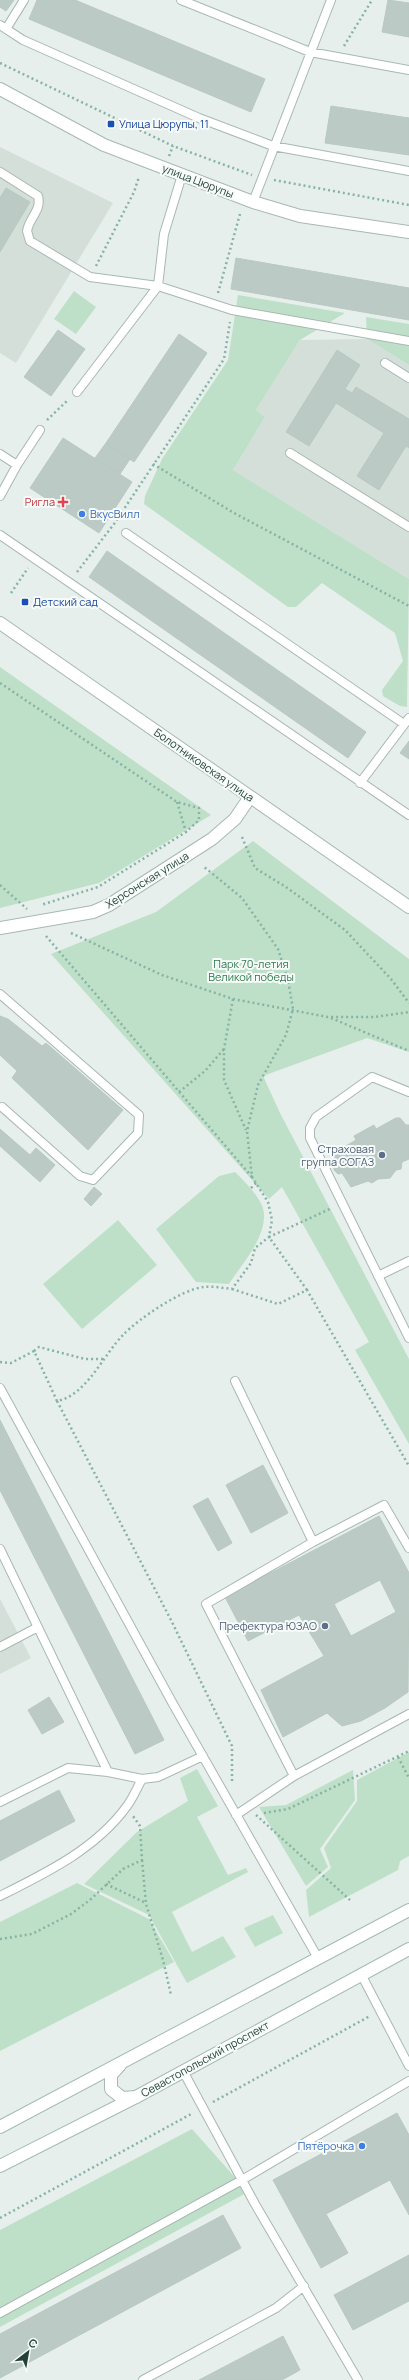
<svg xmlns="http://www.w3.org/2000/svg" width="409" height="2380" viewBox="0 0 409 2380" font-family="Manrope,sans-serif">
<style>
.built{fill:#d4dfda}
.green{fill:#bfe0c8}
.building{fill:#bbcac4;stroke:#b8c9c2;fill-rule:evenodd}
.lines{fill:none;stroke-linecap:round;stroke-linejoin:round}
.service-casing{stroke:#a8b8b2;stroke-width:10}
.minor-casing{stroke:#a8b8b2;stroke-width:14}
.tertiary-casing{stroke:#a8b8b2;stroke-width:14}
.secondary-casing{stroke:#a4bbb3;stroke-width:14}
.path{stroke:#86b3a5;stroke-width:2.5;stroke-dasharray:2 3;stroke-linecap:butt}
.service{stroke:#fff;stroke-width:8}
.minor{stroke:#fff;stroke-width:12}
.tertiary{stroke:#fff;stroke-width:12}
.secondary{stroke:#fff;stroke-width:12}
.transit-dot{fill:#1a4fb4;stroke:#f7fbf9;stroke-width:1.5}
.health-dot{fill:#e0444e;stroke:#f7fbf9;stroke-width:1.5}
.shop-dot{fill:#3f7fe0;stroke:#f7fbf9;stroke-width:1.5}
.service-dot{fill:#5c6f8a;stroke:#f7fbf9;stroke-width:1.5}
.labels{text-anchor:middle;stroke-width:4;stroke-linejoin:round;paint-order:stroke}
.transit-label{font-size:11px;fill:#164399;stroke:#f7fbf9;text-anchor:start}
.street-label{font-size:11px;fill:#24423a;stroke:#f7fbf9}
.health-label{font-size:11px;fill:#be3a42;stroke:#f7fbf9;text-anchor:end}
.shop-label{font-size:11px;fill:#366cbe;stroke:#f7fbf9;text-anchor:start}
.park-label{font-size:11px;fill:#2d7a4b;stroke:#f7fbf9}
.service-label{font-size:11px;fill:#4e5e75;stroke:#f7fbf9;text-anchor:end}
</style>
<rect width="100%" height="100%" fill="#e6efeb"/>
<path class="built" d="M0 147 113 203 16 363 0 353Z
M367 339 409 365V579L233 470 265 417 256 410 300 340Z
M0 1599 31 1658 0 1674Z"/>
<path class="green" d="M74 291 96 307 76 334 54 319Z
M238 295 345 313 300 340 256 410 265 417 233 470 409 579 407 707 400 706 383 696 382 690 403 661 395 633 322 583 296 607H288L144 504 145 496 162 459 228 360Z
M366 317 409 324V365L367 339Z
M0 667 211 815 99 883 0 908Z
M253 841 409 959V1052L367 1038 263 1076 280 1113 409 1359V1444L355 1350 369 1342 282 1187 269 1199 51 954 156 912Z
M235 1172C245 1182 264 1200 264 1215 265 1239 241 1265 229 1284L196 1282 156 1229 219 1176Z
M118 1220 157 1265 82 1329 43 1284Z
M409 1752V1856L400 1861 398 1870 309 1917 306 1890 331 1868 324 1848 357 1801V1780Z
M197 1769 218 1806 197 1817 228 1875 246 1868 248 1872 172 1912 192 1952 223 1936 236 1957 187 1983 149 1915 84 1884 137 1832 188 1801 180 1778Z
M353 1770 355 1800 320 1849 328 1867 306 1886 259 1807 286 1805Z
M77 1883 149 1919 174 1962 0 2051V1922Z
M273 1915 283 1933 255 1947 244 1928Z
M192 2129 248 2192 0 2327V2230Z"/>
<path class="building" d="M0 0H14L6 11 0 7Z
M37 0H75L265 79 251 112 29 19Z
M388 0 409 3V37L382 32Z
M331 106 409 118V155L325 143Z
M6 188 30 202 0 252V198Z
M236 258 409 288V320L231 289Z
M58 330 85 349 51 396 24 377Z
M179 334 207 353 134 462 106 443Z
M337 350 360 365 345 389 352 393 356 387 409 419V448L406 446 379 490 357 476 384 433 336 403 309 446 286 432Z
M63 438 132 482 99 533 30 488Z
M106 443 130 459 120 474 95 458Z
M107 551 366 732 348 758 89 577Z
M409 741V759L400 753Z
M0 1016 8 1019 42 1046 46 1043 123 1110 88 1150 12 1078 17 1071 0 1055Z
M396 1118H400L406 1125H409V1159L402 1162 401 1169 396 1170 390 1178 378 1179 372 1183 368 1181 351 1187 342 1173 338 1174 334 1170V1153L356 1140 354 1136 374 1125 376 1129Z
M0 1129 30 1155 36 1148 55 1165 40 1182 0 1146Z
M94 1187 102 1194 91 1206 84 1199Z
M0 1420 164 1740 135 1754 0 1490Z
M263 1465 288 1513 251 1533 226 1485Z
M208 1498 232 1543 218 1551 193 1506Z
M379 1516 409 1573 408 1692 385 1708 361 1721 342 1726 327 1713 283 1737 261 1690 324 1656 299 1615 248 1641 225 1597ZM380 1580 396 1612 351 1636 334 1604Z
M49 1697 64 1722 42 1734 28 1710Z
M59 1790 75 1821 0 1861V1821Z
M397 2113 409 2135V2215L390 2180 326 2214 348 2253 321 2268 273 2180Z
M223 2215 241 2248 0 2378V2334Z
M409 2255V2301L353 2330 334 2295Z
M283 2336 300 2370 282 2380H199Z"/>
<g class="lines">
<g class="service-casing">
<path id="service" d="M181 0 310 52 409 70
M0 25 23 40 199 118 273 146 409 171
M6 29 24 0
M0 172 38 196C42 210 29 218 27 231L30 241 90 277 158 286 232 310 409 341
M253 202 331 0
M385 363 409 378
M77 392 158 286 164 234 182 175
M290 453 409 527
M0 454 17 465 0 496
M17 465 40 430
M126 533 404 724
M0 535 409 815
M360 783 409 718
M0 994 139 1115 138 1133 93 1180 80 1176 2 1107
M409 1092 372 1077 316 1117 310 1128V1138L409 1338
M378 1276 409 1261
M235 1381 313 1542
M0 1388 173 1704 318 1958
M0 1549 108 1772
M0 1647 38 1627
M294 1776 206 1604 313 1542 384 1505 409 1548
M0 1802 68 1768 108 1772 142 1779 158 1777 203 1756
M236 1815 294 1776 409 1714
M0 1896C46 1873 96 1849 127 1806 133 1798 137 1788 142 1779
M361 1974 409 2066
M183 2071 255 2204 358 2380
M0 2313 242 2180 409 2081
M143 2380 276 2308 304 2286"/>
</g>
<g class="minor-casing">
<path id="minor" d="M0 89 104 145 253 202 300 216 409 232
M0 928 93 912 109 905 212 839 235 819 250 797
M120 2065 111 2075V2089L122 2098 136 2097"/>
</g>
<g class="tertiary-casing">
<path id="tertiary" d="M0 623 409 907"/>
</g>
<g class="secondary-casing">
<path id="secondary" d="M0 2127 409 1910
M0 2166 136 2097 409 1949"/>
</g>
<path class="path" d="M344 46 372 0
M0 63 173 146 252 175
M169 156 173 146
M274 180 409 205
M96 266 134 192 139 177
M218 293 240 214
M47 420 68 400
M153 464 234 513 409 606
M77 572 114 524 224 359 230 322
M11 593 28 568
M0 683 177 802 199 808V820L186 832 98 887 41 905
M177 802 186 832
M242 837 255 868 286 887 345 930 391 979 409 1003
M0 885 27 909
M71 933 162 975 233 999 328 1017H375L409 1012
M46 936 252 1177
M233 999 224 1049V1080L246 1130
M331 1018 409 1051
M179 1092 205 1071 224 1049
M251 1188 256 1183
M232 1289 278 1304 307 1290 409 1466
M307 1290 269 1237 332 1208
M34 1351 39 1347 85 1359H106
M0 1362 11 1363 34 1351 57 1401C86 1396 104 1354 123 1335 138 1319 182 1289 204 1287 213 1286 223 1288 232 1289L251 1263 255 1248 269 1237 272 1220 268 1202 252 1177 247 1131 258 1085 286 1035 293 1009 288 980 278 949 242 898 203 866
M57 1401 172 1622 232 1746V1782
M398 1757 409 1778
M264 1813 288 1809 409 1751
M256 1815 350 1900
M142 1860 146 1904 163 1960 171 1995
M106 1884 146 1903
M0 1939 32 1934 71 1914 90 1900 123 1869 142 1860 140 1826 133 1816
M213 2102 370 2016
M0 2218 193 2113"/>
<use href="#service" class="service"/>
<use href="#minor" class="minor"/>
<use href="#tertiary" class="tertiary"/>
<use href="#secondary" class="secondary"/>
</g>
<g class="transit-dot">
<rect x="107" y="120" width="8" height="8" rx="2"/>
<rect x="21" y="598" width="8" height="8" rx="2"/>
</g>
<path class="health-dot" d="M61 496h4v4h4v4h-4v4h-4v-4h-4v-4h4z"/>
<g class="shop-dot">
<circle cx="82" cy="514" r="4"/>
<circle cx="362" cy="2146" r="4"/>
</g>
<g class="service-dot">
<circle cx="382" cy="1155" r="4"/>
<circle cx="325" cy="1626" r="4"/>
</g>
<g class="labels">
<g class="transit-label">
<text x="119" y="128">Улица Цюрупы, 11</text>
<text x="33" y="606">Детский сад</text>
</g>
<g class="street-label">
<text transform="translate(198 181) rotate(21)" y="4">улица Цюрупы</text>
<text transform="translate(204 765) rotate(35)" y="4">Болотниковская улица</text>
<text transform="translate(147 880) rotate(-32)" y="4">Херсонская улица</text>
<text transform="translate(205 2059) rotate(-29)" y="4">Севастопольский проспект</text>
</g>
<g class="health-label">
<text x="55" y="506">Ригла</text>
</g>
<g class="shop-label">
<text x="90" y="518">ВкусВилл</text>
<text x="354" y="2150" text-anchor="end">Пятёрочка</text>
</g>
<g class="park-label">
<text x="251" y="968">Парк 70-летия<tspan x="251" dy="13">Великой победы</tspan></text>
</g>
<g class="service-label">
<text x="374" y="1153">Страховая<tspan x="374" dy="13">группа СОГАЗ</tspan></text>
<text x="317" y="1630">Префектура ЮЗАО</text>
</g>
</g>
<g transform="translate(28 2352) rotate(31)" stroke="#f7fbf9" stroke-width="3" paint-order="stroke">
<path d="M0-3L7 15L0 10L-7 15Z" fill="#24423a"/>
<text y="-6" font-size="11" font-weight="bold" text-anchor="middle" fill="#24423a">С</text>
</g>
</svg>
